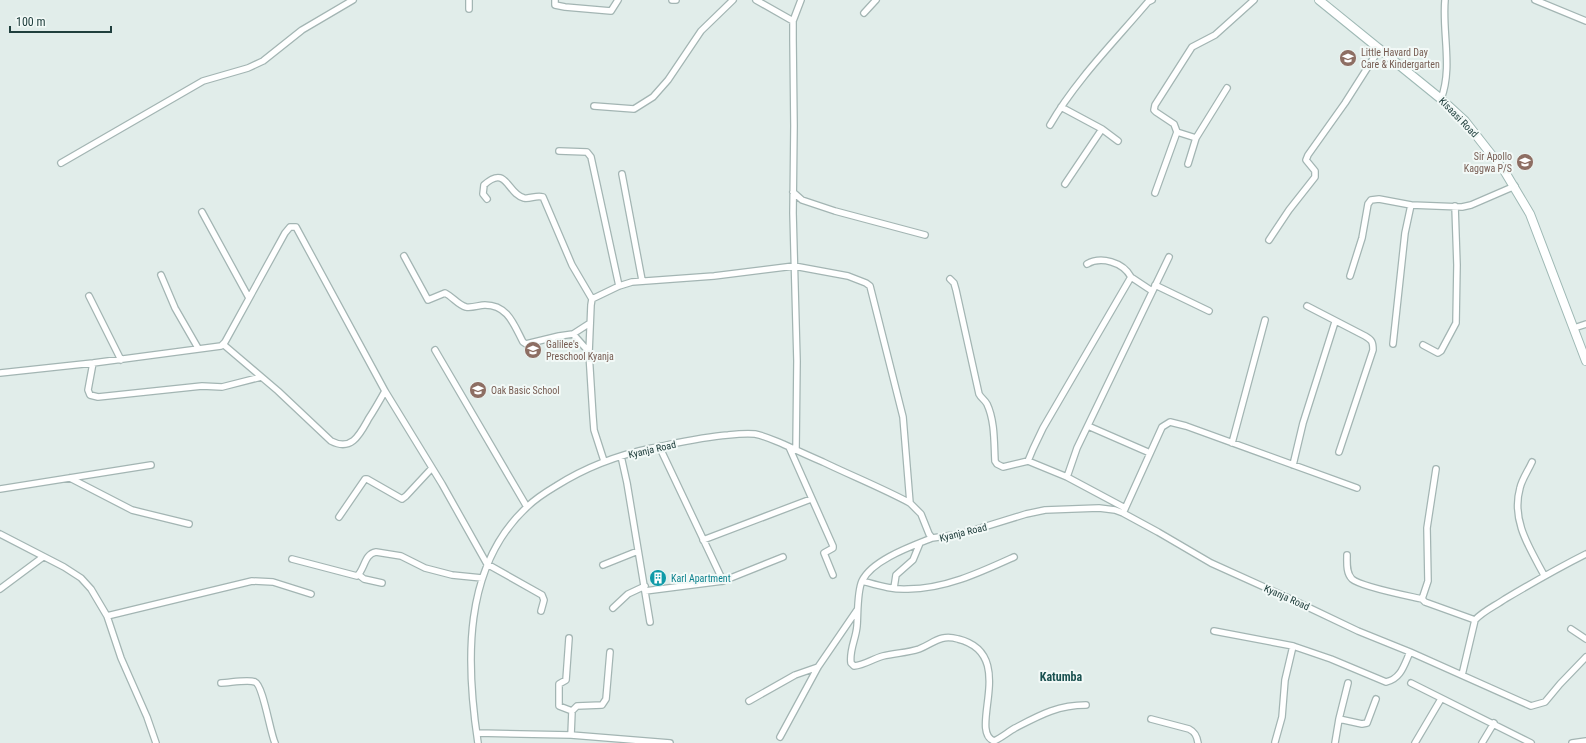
<svg xmlns="http://www.w3.org/2000/svg" width="1586" height="743" viewBox="0 0 1586 743" font-family="'Roboto Condensed',sans-serif">
<style>
.lines{fill:none;stroke-linecap:round;stroke-linejoin:round}
.street-casing{stroke:#a3b5b3;stroke-width:8}
.secondary-casing{stroke:#9fb9b5;stroke-width:10}
.street{stroke:#fff;stroke-width:5.5}
.secondary{stroke:#fff;stroke-width:8}
.labels{text-anchor:middle;stroke-width:4;stroke-linejoin:round;paint-order:stroke}
.education-label{font-size:10px;fill:#785e54;stroke:#f2f9f7;text-anchor:start}
.street-label{font-size:10px;fill:#203f3d;stroke:#f2f9f7}
.culture-label{font-size:10px;fill:#0d838f;stroke:#f2f9f7;text-anchor:start}
.quarter-label{font-size:12px;font-weight:bold;fill:#1b5251;stroke:#f2f9f7}
</style>
<rect width="100%" height="100%" fill="#e1edea"/>
<g class="lines">
<g class="street-casing">
<path id="street" d="M555 0V5L565 7 611 11 618 0
M672 0H676
M756 0 793 21
M1535 0 1586 21
M469 9V0
M864 13 876 0
M1441 99C1453 68 1442 32 1445 0
M594 106 634 109 653 97 668 80 701 31 733 0
M1061 107 1102 129 1118 141
M1050 125C1075 81 1115 41 1148 2L1152 0
M1177 132 1196 138
M559 151 587 152 591 157 619 286
M61 163 203 81 248 68 263 61 302 30 353 0
M1188 164 1196 138 1227 88
M622 174 642 280
M1065 184 1102 129
M793 192 802 200 835 211 925 235
M1155 193 1177 132 1174 124 1156 112 1154 110 1155 105 1192 47 1215 35 1254 0
M487 199 483 194 484 185C507 164 507 194 524 198 531 199 536 195 543 197L572 265 592 299
M202 212 249 298
M1269 240 1289 210 1315 177V171L1306 160 1308 155 1345 103 1380 48
M404 256 428 300 445 293C453 297 458 305 466 307 473 308 479 305 485 305 508 305 514 325 523 342L526 344 559 336 573 334 590 323
M161 275 175 308 198 348
M1350 276 1362 238 1368 204 1371 200 1379 199 1411 205 1462 207 1471 205 1515 186
M1131 277 1152 291
M950 279 954 283 956 290 979 394C981 398 985 400 987 404 995 421 994 443 995 461L997 464 1003 467 1028 461 1067 477 1125 508
M1155 285 1209 311
M89 296 121 360
M1307 306 1365 336C1372 340 1373 342 1373 350L1339 452
M1574 328 1586 324
M573 334 589 352
M1393 344 1405 233 1411 205
M224 345 278 391 331 441C352 452 360 434 369 418 375 409 380 400 385 391
M1423 345 1438 353 1441 351 1456 323 1457 265 1455 206
M435 350 527 507
M93 363 88 390 90 395 98 397 202 386 222 387 261 377
M0 373 93 363 221 346 225 342 285 233 290 227H296L385 391 442 484 487 564 542 595 544 600 541 611
M1088 426 1150 453
M1232 443 1265 320
M659 446 723 581
M789 447 833 546V548L824 553 833 575
M796 449 797 361 793 213 794 126 793 40V21L801 0
M621 456 627 483 650 622
M604 461 594 430 593 417 589 353 591 305 592 299 619 286 632 282 714 276 794 266 848 276 866 283 870 286 903 417 910 503
M1028 461 1033 449 1043 428 1131 277C1123 262 1101 256 1087 264
M1532 462C1528 471 1522 479 1520 488 1511 520 1529 547 1544 575
M1293 465 1303 423 1335 322
M1436 469 1427 528 1428 581 1422 599 1425 602 1475 620
M1067 477 1077 448 1169 257
M70 478 132 510 189 524
M0 489 151 465
M1124 511 1162 427 1170 422 1186 426 1357 488
M339 517 365 479H367L402 499 406 496 432 468
M0 534 64 567 81 578 91 589 107 616 121 658 147 717 156 743
M932 538C912 546 872 560 862 581 857 592 858 614 857 626 856 639 849 650 851 663L854 666C865 665 872 659 883 656 895 653 907 653 919 649 934 643 940 634 958 639 1019 654 967 731 994 741 1001 738 1008 732 1015 728 1040 715 1058 705 1086 705
M703 540 811 499
M1347 555C1347 563 1346 573 1352 579 1361 587 1409 596 1422 599
M292 559 357 576C365 569 364 554 376 552L401 556 425 568 452 575 482 578
M603 565 638 551
M359 575 364 579 382 583
M862 581C877 585 892 590 908 589 945 589 981 572 1014 557
M894 588 896 575 913 560 920 543
M0 589 43 557
M645 591 723 581 783 557
M613 608 628 594 645 586
M107 616 252 581 273 582 311 594
M1571 629 1586 639
M1214 631 1293 646 1331 659 1386 682C1401 679 1404 665 1410 652
M569 638 566 680 559 684V706L572 711 571 735
M1462 675 1475 620C1483 611 1495 606 1505 599 1532 583 1558 568 1586 554
M221 683C229 683 248 679 255 682 263 685 270 732 275 743
M1411 683 1531 743
M749 701 795 675 818 667
M572 711 577 706 602 705 606 699 610 652
M1151 719 1189 729C1195 732 1197 736 1198 743
M1339 719 1362 724 1367 723 1376 699
M477 733 571 735 670 743
M780 737 818 667 857 610
M1275 742 1282 717 1285 680 1293 646
M478 743C466 664 462 567 527 507 535 499 546 492 556 486 586 467 618 455 652 448 677 443 702 437 728 435 737 434 746 433 755 434 765 436 773 440 783 444 796 450 809 456 823 462 852 476 882 488 910 503L921 514 929 534 932 538 961 534 1026 514 1045 510 1099 508 1115 510 1123 513 1158 532 1211 563 1295 601 1358 631 1410 652 1531 706 1545 702 1560 684 1586 657
M1335 743 1339 719 1348 683
M1415 743 1441 699
M1482 743 1494 723
M1572 743 1586 741"/>
</g>
<g class="secondary-casing">
<path id="secondary" d="M1319 0 1441 99 1465 121 1505 172 1530 214 1586 361"/>
</g>
<use href="#street" class="street"/>
<use href="#secondary" class="secondary"/>
</g>
<defs>
<g id="school-disc" transform="scale(0.9)"><circle r="9.5" fill="#8d6e63" stroke="#f2f9f7"/><path d="M0-5L7-2L0 1L-7-2ZM-4 1L0 2.5L4 1V4Q0 6-4 4Z" fill="#fff"/></g>
<g id="building-disc" transform="scale(0.9)"><circle r="9.5" fill="#0f9aa8" stroke="#f2f9f7"/><path d="M-4-6H4V6H1V3H-1V6H-4ZM-2.5-4.3h1.7v1.8h-1.7ZM.8-4.3h1.7v1.8H.8ZM-2.5-1h1.7V.8h-1.7ZM.8-1h1.7V.8H.8Z" fill="#fff"/></g>
</defs>
<g fill-rule="evenodd">
<use href="#school-disc" x="1348" y="58"/>
<use href="#school-disc" x="1525" y="162"/>
<use href="#school-disc" x="533" y="350"/>
<use href="#school-disc" x="478" y="390"/>
<use href="#building-disc" x="658" y="578"/>
</g>
<g class="labels">
<g class="education-label">
<text x="1361" y="56">Little Havard Day<tspan x="1361" dy="12">Care &amp; Kindergarten</tspan></text>
<text x="1512" y="160" text-anchor="end">Sir Apollo<tspan x="1512" dy="12">Kaggwa P/S</tspan></text>
<text x="546" y="348">Galilee's<tspan x="546" dy="12">Preschool Kyanja</tspan></text>
<text x="491" y="394">Oak Basic School</text>
</g>
<g class="street-label">
<text transform="translate(1459 117) rotate(46)" y="4">Kisaasi Road</text>
<text transform="translate(652 449) rotate(-13)" y="4">Kyanja Road</text>
<text transform="translate(963 532) rotate(-14)" y="4">Kyanja Road</text>
<text transform="translate(1287 597) rotate(24)" y="4">Kyanja Road</text>
</g>
<g class="culture-label">
<text x="671" y="582">Karl Apartment</text>
</g>
<g class="quarter-label">
<text x="1061" y="681">Katumba</text>
</g>
</g>
<path d="M10 26v6h101v-6" fill="none" stroke="#203f3d" stroke-width="2"/>
<text x="16" y="26" font-size="12" fill="#203f3d" stroke="#f2f9f7" stroke-width="3" paint-order="stroke">100 m</text>
</svg>
